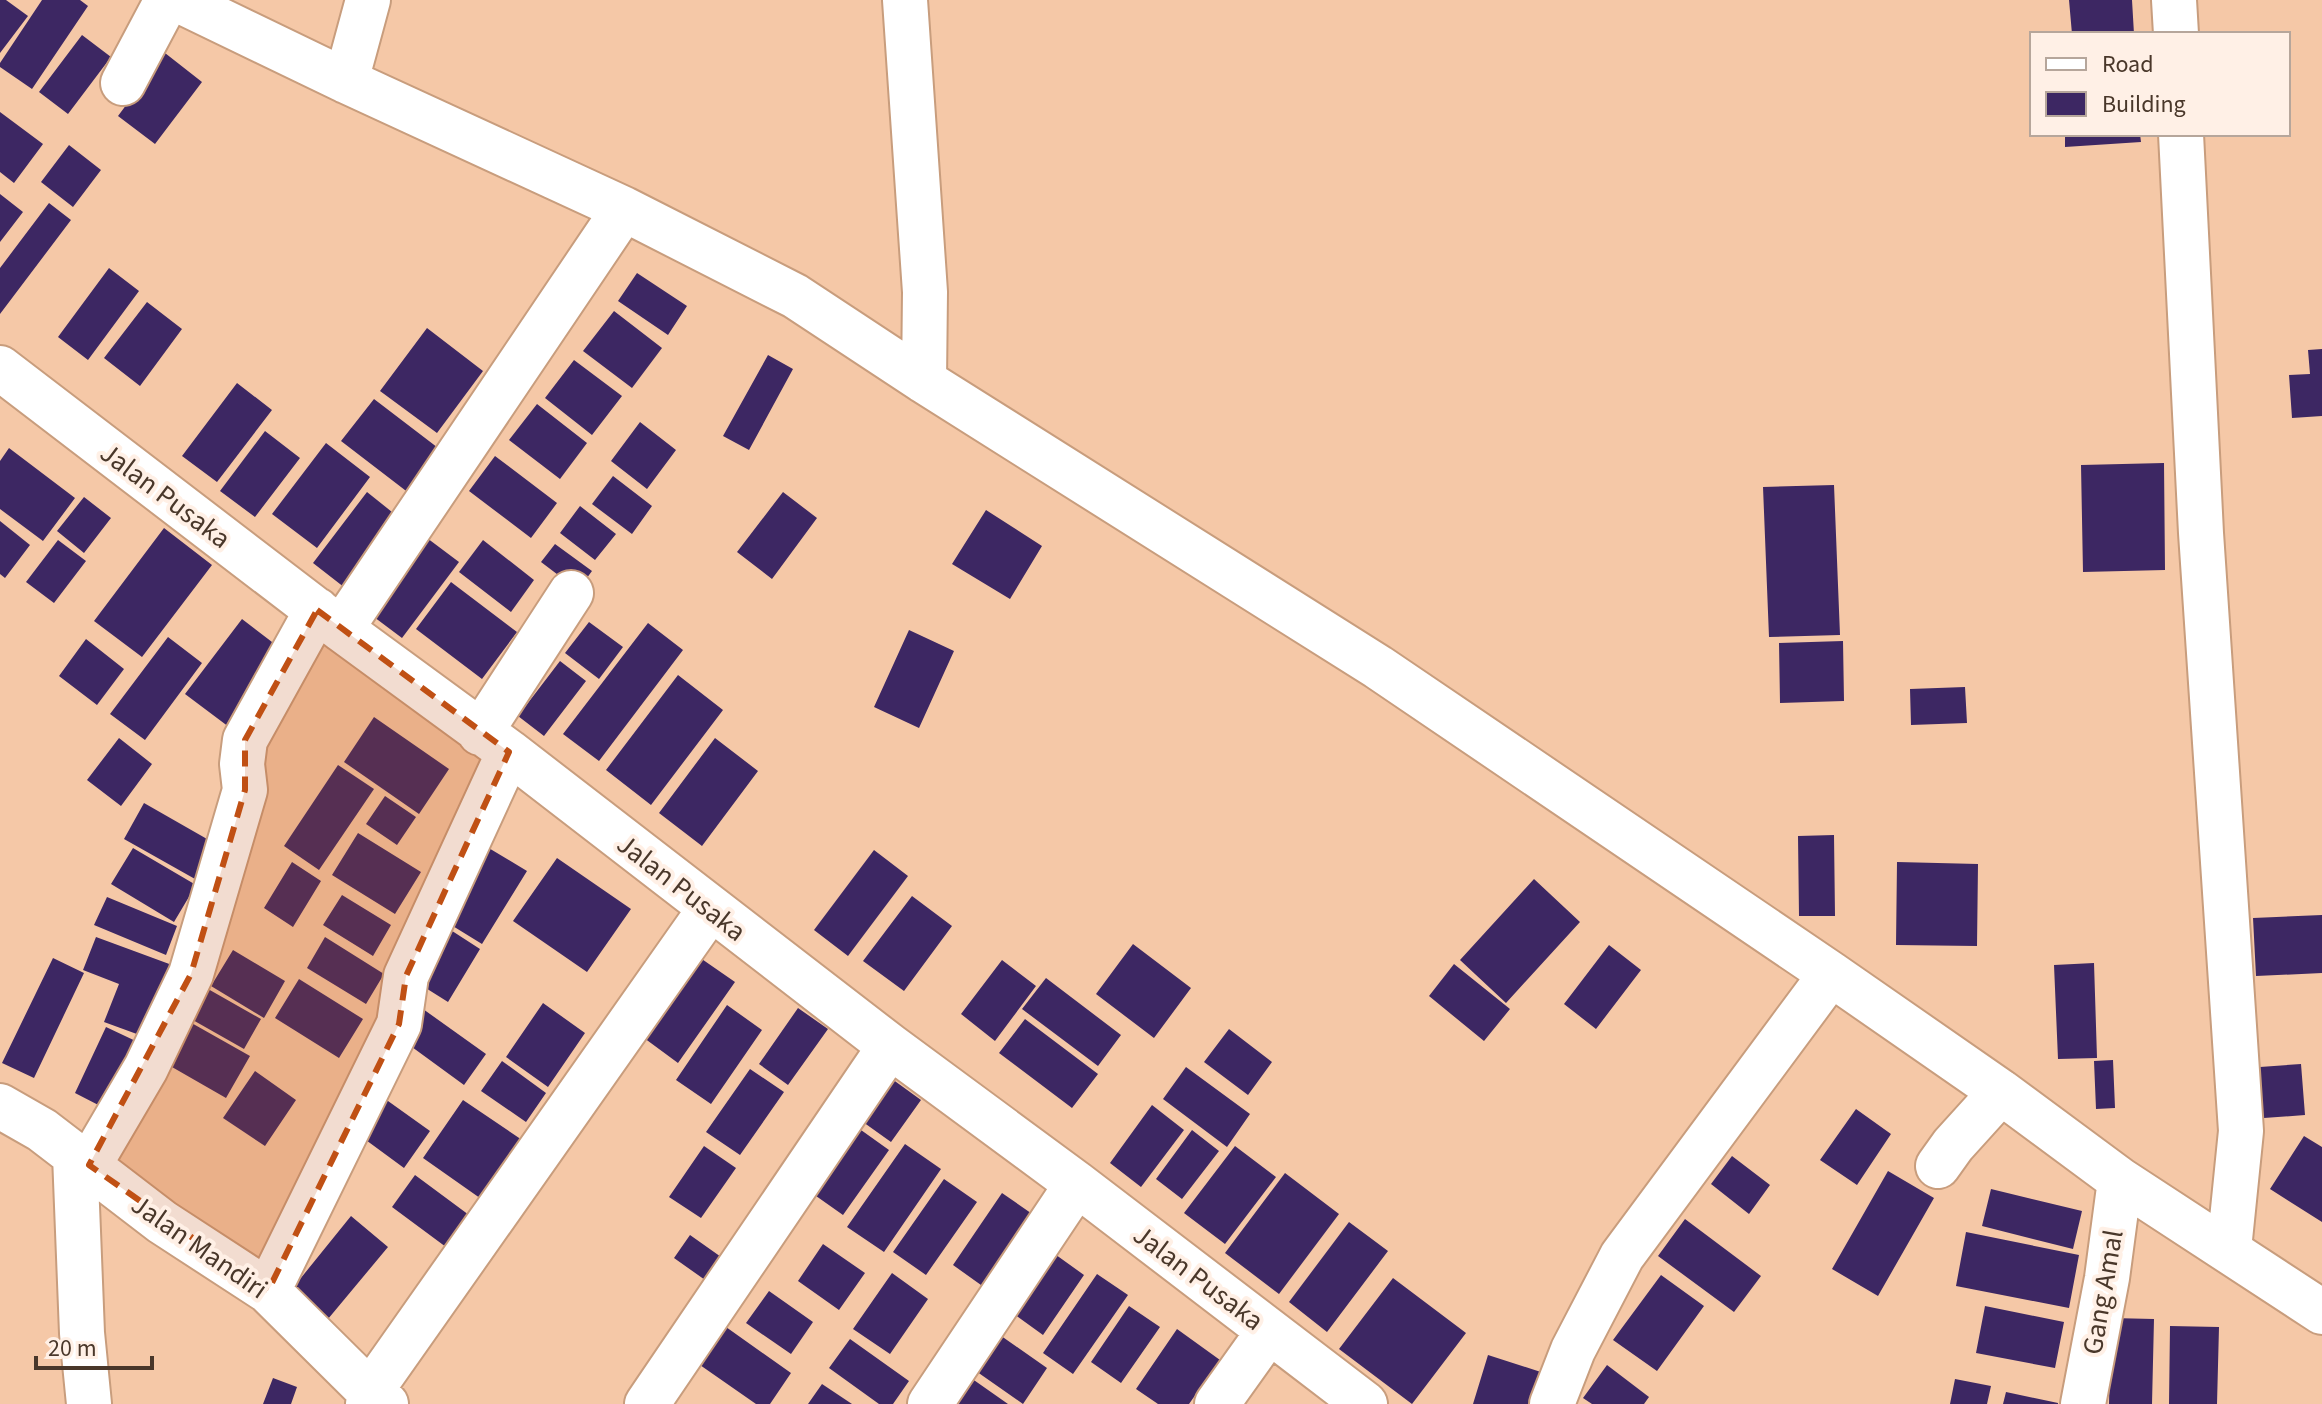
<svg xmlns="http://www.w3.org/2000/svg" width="2322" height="1404" viewBox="0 0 2322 1404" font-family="'Source Sans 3',sans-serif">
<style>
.building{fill:#3d2763}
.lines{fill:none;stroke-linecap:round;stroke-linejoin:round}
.minor-casing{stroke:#c89d7d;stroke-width:48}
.minor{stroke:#fff;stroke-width:44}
.marked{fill:#c05014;fill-opacity:0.2;stroke:#c05014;stroke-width:6;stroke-dasharray:16 10;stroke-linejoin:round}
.labels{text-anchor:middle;stroke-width:8;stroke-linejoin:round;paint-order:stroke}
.street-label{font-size:28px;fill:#49372a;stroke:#fff0e6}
</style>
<rect width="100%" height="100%" fill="#f5c8a7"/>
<path class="building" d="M0 0H6L28 16 0 53Z
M42 0H80L88 6 32 89 0 67V63Z
M2069 0H2132L2134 34H2072Z
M82 35 111 57 68 114 39 92Z
M165 53 202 82 155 144 118 116Z
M0 112 43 144 14 183 0 172Z
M2065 134H2140L2141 142 2065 147Z
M69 145 101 170 73 207 41 182Z
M0 194 23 212 0 242Z
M49 203 71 220 0 314V268Z
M109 268 139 291 88 360 58 337Z
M637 273 687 306 668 335 618 301Z
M147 302 182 329 140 386 104 358Z
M614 311 662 348 632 388 583 351Z
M427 328 483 371 437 433 380 391Z
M2322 349V416L2292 418 2289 375 2310 374 2308 350Z
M768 355 793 369 749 450 723 436Z
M574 360 622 396 592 435 545 398Z
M237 383 272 410 217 482 182 456Z
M374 399 446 454 414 497 341 441Z
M537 404 587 443 560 479 509 440Z
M640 422 676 450 647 489 611 461Z
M265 431 300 458 255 517 220 491Z
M326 443 370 477 317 548 272 514Z
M9 448 75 498 43 541 0 509V461Z
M495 456 557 503 531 538 469 491Z
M2164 463 2165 570 2083 572 2081 465Z
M613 476 652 506 632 534 592 504Z
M1834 485 1840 635 1769 637 1763 487Z
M367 492 402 520 349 591 313 563Z
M783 492 817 518 772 579 737 552Z
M84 497 111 518 84 553 57 531Z
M580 506 616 534 595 560 560 533Z
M986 510 1042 546 1010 599 952 564Z
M0 521 30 545 5 578 0 574Z
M164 528 212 565 142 657 94 621Z
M423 535 459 562 402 638 366 611Z
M58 540 86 561 54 603 26 582Z
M483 540 534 580 511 612 459 572Z
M555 544 592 571 578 590 541 562Z
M451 582 517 632 482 679 416 629Z
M242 619 289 655 233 730 185 694Z
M589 622 623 647 599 679 565 653Z
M648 623 683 650 599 761 563 734Z
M909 630 954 651 919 728 874 707Z
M168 637 202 663 145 740 110 714Z
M86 639 124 669 97 705 59 676Z
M1843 641 1844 701 1780 703 1779 643Z
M560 661 586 681 544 736 518 716Z
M678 675 723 710 651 805 606 770Z
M1965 687 1967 723 1911 725 1910 689Z
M374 717 449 769 419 814 344 762Z
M119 738 152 764 121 806 87 780Z
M715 738 758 771 702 846 659 813Z
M338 765 374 789 319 870 284 846Z
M385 796 416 817 397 845 366 824Z
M144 803 214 843 195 879 124 839Z
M358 833 421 872 395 914 332 875Z
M1834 835 1835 916H1799L1798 836Z
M487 847 527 871 482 944 443 920Z
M133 848 196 885 174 922 111 884Z
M874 850 908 876 848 956 814 930Z
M557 858 631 909 587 972 513 921Z
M292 862 321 881 293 927 264 908Z
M1897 862 1978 864 1977 946 1896 945Z
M1534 879 1580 922 1506 1003 1460 960Z
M342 895 391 925 373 956 323 925Z
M912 896 952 926 904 991 863 961Z
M107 897 177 926 166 955 94 925Z
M2322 915V973L2256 976 2253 918Z
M446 927 480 949 448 1002 413 980Z
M96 937 172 965 145 1037 104 1022 119 984 83 970Z
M325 937 384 974 366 1004 307 968Z
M1133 944 1191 988 1154 1038 1096 994Z
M1609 945 1641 970 1596 1029 1564 1004Z
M233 950 285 981 264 1018 211 986Z
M696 955 735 982 678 1063 640 1035Z
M53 958 84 973 34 1078 2 1063Z
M1002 960 1036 986 995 1041 961 1014Z
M2094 963 2097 1058 2058 1059 2054 965Z
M1454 964 1510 1009 1484 1041 1429 996Z
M1046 978 1121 1035 1098 1066 1022 1009Z
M299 979 363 1019 339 1058 275 1018Z
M201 985 261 1019 244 1049 184 1015Z
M543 1003 585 1033 548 1087 506 1057Z
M727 1005 762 1030 711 1104 676 1080Z
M798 1008 828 1029 788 1085 759 1064Z
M423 1009 486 1054 464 1085 401 1039Z
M1025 1019 1098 1074 1072 1108 999 1053Z
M188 1021 250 1056 226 1098 165 1063Z
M106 1027 142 1044 110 1111 75 1093Z
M1229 1029 1272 1062 1248 1095 1204 1062Z
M2113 1060 2115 1108 2096 1109 2094 1061Z
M502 1061 546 1093 526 1122 481 1091Z
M2301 1064 2305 1115 2250 1119 2246 1068Z
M1186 1067 1250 1114 1227 1147 1163 1099Z
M750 1069 784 1092 740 1155 706 1132Z
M255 1071 296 1100 265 1146 223 1118Z
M892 1079 921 1100 891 1142 863 1122Z
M381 1096 430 1131 404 1168 355 1132Z
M463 1100 528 1144 487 1203 423 1158Z
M1152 1105 1184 1130 1141 1187 1110 1163Z
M1856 1109 1891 1134 1857 1185 1820 1160Z
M854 1125 889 1150 843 1215 809 1191Z
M1192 1130 1219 1151 1182 1199 1156 1179Z
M2304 1136 2322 1147V1222L2270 1189Z
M905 1144 941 1169 884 1252 847 1227Z
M704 1146 736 1168 701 1218 669 1197Z
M1235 1146 1276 1177 1225 1244 1184 1213Z
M1732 1156 1770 1185 1749 1214 1711 1184Z
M1888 1171 1934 1198 1878 1296 1832 1269Z
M1285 1173 1339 1214 1279 1294 1225 1253Z
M415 1175 469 1215 446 1247 392 1207Z
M944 1179 977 1202 926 1275 893 1252Z
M1991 1189 2082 1211 2073 1249 1982 1226Z
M1002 1193 1038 1218 988 1290 953 1265Z
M351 1216 388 1247 328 1319 292 1289Z
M1685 1219 1761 1276 1734 1312 1658 1256Z
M1349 1222 1388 1251 1327 1332 1289 1302Z
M1966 1232 2079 1255 2069 1308 1956 1286Z
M690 1235 731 1264 715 1287 674 1258Z
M823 1244 865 1273 839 1310 798 1281Z
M1045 1247 1084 1275 1043 1335 1004 1307Z
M892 1273 928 1299 890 1354 853 1329Z
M1097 1274 1128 1295 1073 1374 1043 1353Z
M1661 1275 1704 1306 1657 1371 1613 1340Z
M1393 1278 1466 1333 1412 1404 1339 1349Z
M769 1291 813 1322 791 1354 746 1323Z
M1129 1306 1160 1327 1121 1383 1091 1362Z
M1985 1306 2064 1322 2055 1368 1976 1353Z
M2111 1318 2154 1319 2152 1404H2109Z
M987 1326 1047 1368 1023 1404 963 1362Z
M2170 1326 2219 1327 2217 1404H2169Z
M726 1327 791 1373 770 1404H756L700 1365Z
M1177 1329 1220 1360 1189 1404H1158L1136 1389Z
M850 1339 909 1381 893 1404H879L829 1368Z
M1488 1355 1550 1375 1541 1404H1473Z
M1607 1365 1649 1397 1644 1404H1592L1583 1398Z
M961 1371 1008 1404H938Z
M273 1378 297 1387 291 1404H263Z
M1955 1379 1991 1386 1987 1404H1950Z
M822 1384 852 1404H808Z
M2006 1392 2058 1403V1404H2003Z"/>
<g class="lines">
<g class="minor-casing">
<path id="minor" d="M178 0 346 81 624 209 795 296 924 381 1378 667 1831 974 2001 1092 2120 1180 2322 1312
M905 0 925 292 924 381
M2174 0 2176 34
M346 81 368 0
M123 83 167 0
M2181 134 2201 533 2241 1131 2229 1249
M0 368 341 629 509 752 890 1046 1077 1184 1365 1404
M341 629 624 209
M480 733 571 593
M0 1106 42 1130 162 1222 268 1291 370 1392 386 1404
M75 1155 82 1333 89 1404
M89 1165 146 1068 191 974 245 790 242 764 245 740 317 610
M1938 1166 1953 1145 2001 1092
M268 1291 399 1024 406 976 509 752
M368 1404 370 1392 710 909
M647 1404 890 1046
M930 1404 1077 1184
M1217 1404 1269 1331
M1552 1404 1573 1350 1622 1256 1831 974
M2083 1404 2107 1278 2120 1180"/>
</g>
<use href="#minor" class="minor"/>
</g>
<path class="marked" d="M317 610 509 752 406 976 399 1024 268 1291 89 1165 191 974 245 790V740Z"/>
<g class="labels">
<g class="street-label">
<text transform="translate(166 495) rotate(37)" y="10">Jalan Pusaka</text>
<text transform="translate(682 887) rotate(38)" y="10">Jalan Pusaka</text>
<text transform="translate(200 1246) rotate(35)" y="10">Jalan Mandiri</text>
<text transform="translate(1199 1277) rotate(37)" y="10">Jalan Pusaka</text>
<text transform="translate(2102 1292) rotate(-80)" y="10">Gang Amal</text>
</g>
</g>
<rect x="2030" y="32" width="260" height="104" fill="#fff0e6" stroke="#b6a69b" stroke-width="2"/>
<rect x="2046" y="58" width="40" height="12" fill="#ffffff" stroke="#b6a69b" stroke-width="2"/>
<text x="2102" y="72" font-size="24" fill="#49372a">Road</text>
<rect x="2046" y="92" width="40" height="24" fill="#3d2763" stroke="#b6a69b" stroke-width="2"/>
<text x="2102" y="112" font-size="24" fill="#49372a">Building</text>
<path d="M36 1356v12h116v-12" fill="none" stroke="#49372a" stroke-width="4"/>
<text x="48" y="1356" font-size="24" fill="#49372a" stroke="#fff0e6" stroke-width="6" paint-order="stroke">20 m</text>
</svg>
